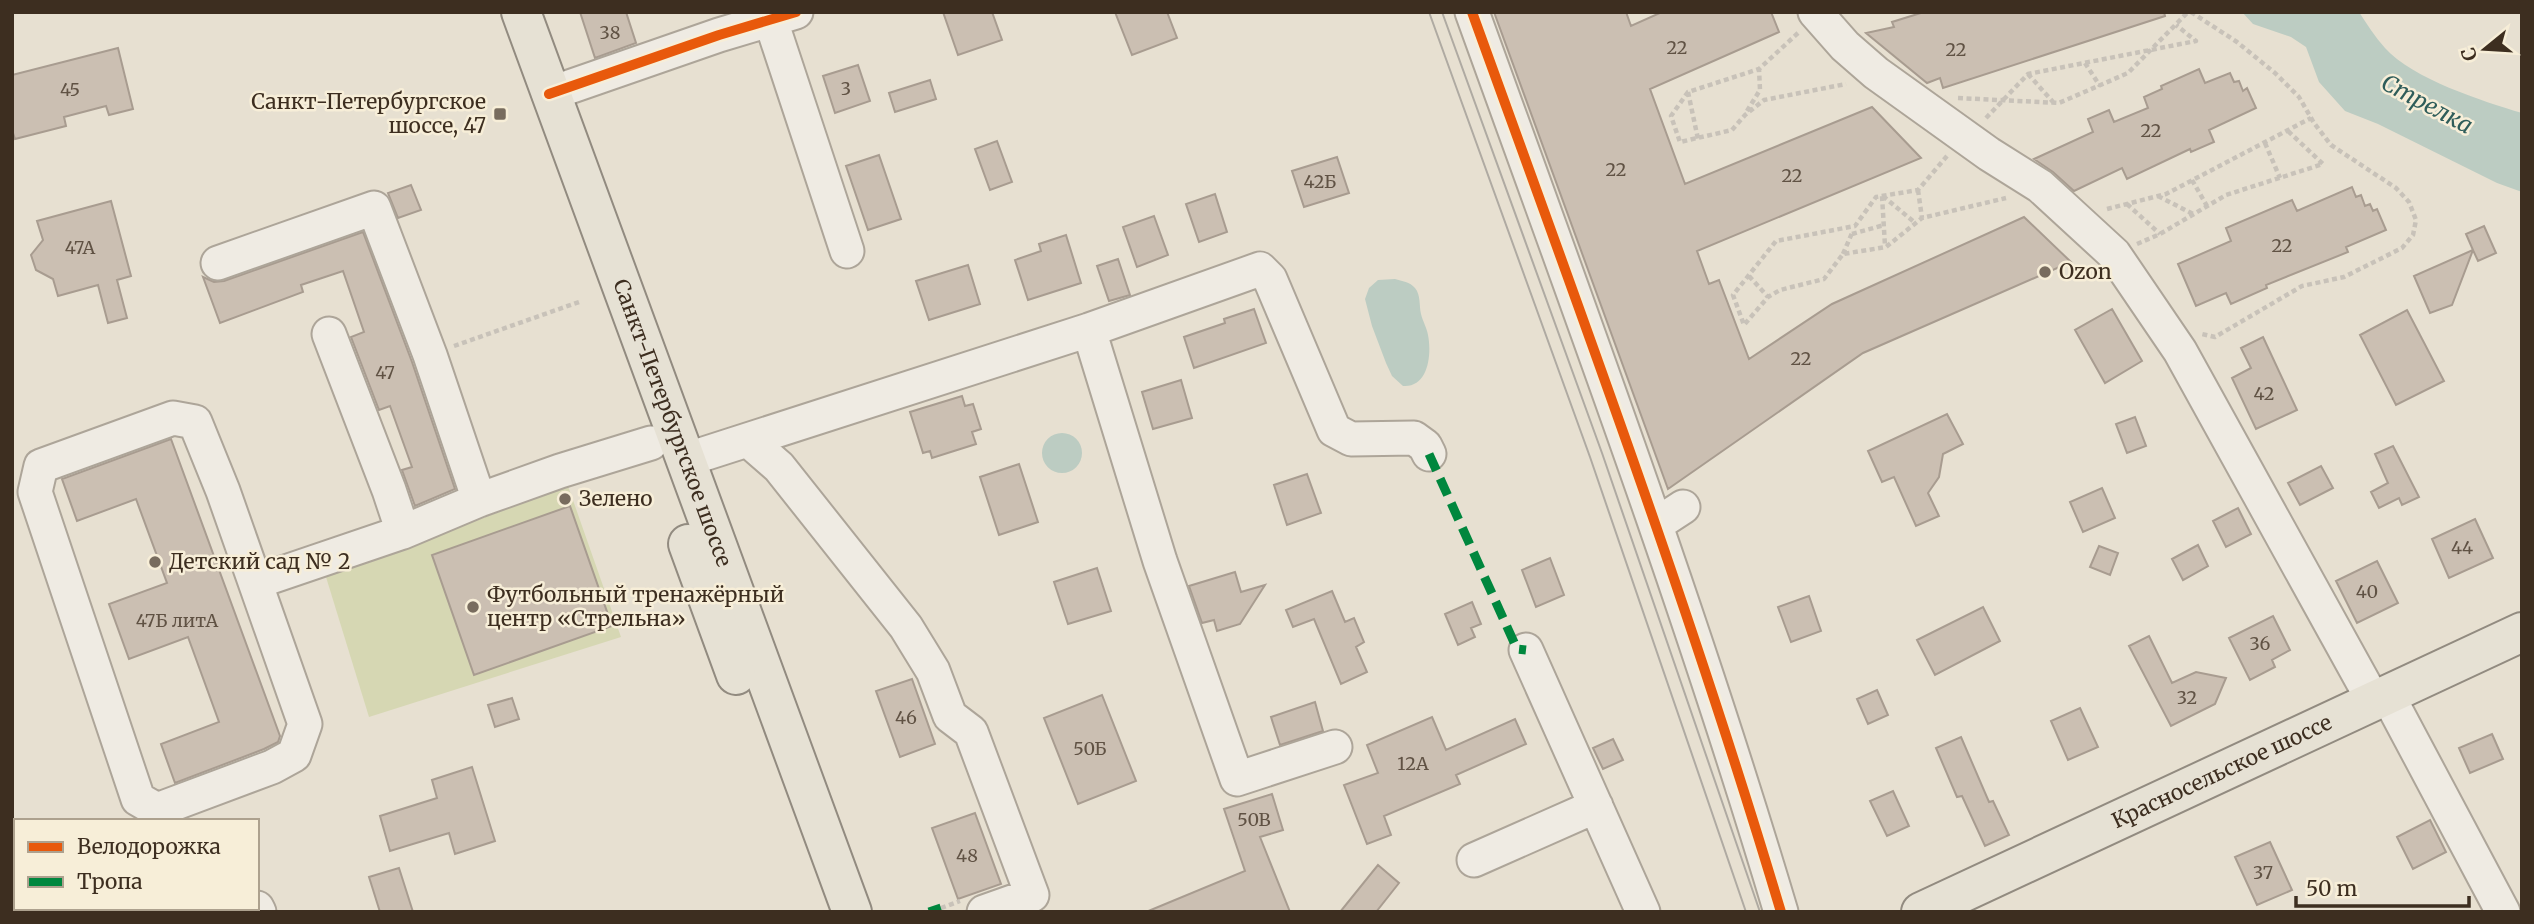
<svg xmlns="http://www.w3.org/2000/svg" width="2534" height="924" viewBox="0 0 2534 924" font-family="Merriweather,serif">
<style>
.green{fill:#d6d7b3}
.water{fill:#bcccc2}
.building{fill:#cbbfb2;stroke:#a89c90;stroke-width:2}
.lines{fill:none;stroke-linecap:round;stroke-linejoin:round}
.minor-casing{stroke:#ada599;stroke-width:37}
.major-casing{stroke:#928b80;stroke-width:42}
.path{stroke:#c8c2b9;stroke-width:4.5;stroke-dasharray:5 3.5;stroke-linecap:butt}
.minor{stroke:#efebe3;stroke-width:33}
.major{stroke:#e6e1d4;stroke-width:38}
.tram{stroke:#afaaa2;stroke-width:2}
.quiet{stroke:#00873e;stroke-width:9;stroke-dasharray:18 9;stroke-linecap:butt}
.cycleway-casing{stroke:#f7eed8;stroke-width:15}
.cycleway{stroke:#e8590c;stroke-width:10}
.poi-dot{fill:#786c5e;stroke:#f7eed8;stroke-width:2.5}
.labels{text-anchor:middle;stroke-width:5;stroke-linejoin:round;paint-order:stroke}
.number-label{font-size:18px;fill:#605244}
.poi-label{font-size:21px;fill:#3d2e20;stroke:#f7eed8;text-anchor:start}
.street-label{font-size:21px;fill:#3d2e20;stroke:#f7eed8}
.water-label{font-size:23px;font-style:italic;fill:#2f5d5a;stroke:#f7eed8}
</style>
<rect width="100%" height="100%" fill="#e7e0d1"/>
<path class="green" d="M568 486 621 637 369 717 326 577Z"/>
<path class="water" d="M2242 12H2359C2367 24 2375 37 2385 48 2413 79 2482 101 2522 113V192L2497 183 2378 124 2345 111 2319 82 2306 47 2291 37 2253 24Z
M1395 279C1402 281 1410 282 1415 288 1421 295 1419 306 1421 314 1423 322 1427 328 1428 335 1432 355 1428 388 1403 386L1392 376 1386 363 1372 326 1365 299 1369 288 1378 280Z
M1042 453a20 20 0 1 1 40 0a20 20 0 1 1-40 0Z"/>
<path class="building" d="M580 12H626L636 43 595 58Z
M943 12H992L1002 40 958 55Z
M1115 12H1167L1177 38 1132 55Z
M1494 12H1626L1631 26 1662 12H1771L1779 32 1650 89 1685 184 1872 107 1921 158 1697 251 1709 284 1719 280 1749 359 1832 304 2024 217 2071 262 1863 353 1668 489Z
M1924 12H2164L2165 16 1943 88 1940 78 1927 83 1866 33 1894 27 1892 22Z
M118 48 133 109 109 115 106 106 64 117 66 126 15 139 12 130V75Z
M858 65 870 101 835 113 823 76Z
M2199 69 2205 83 2230 73 2234 82 2239 81 2243 91 2247 88 2256 108 2209 130 2214 142 2191 152 2190 149 2127 179 2122 168 2074 191 2053 172 2034 159 2093 132 2088 119 2109 110 2114 122 2148 108 2144 97 2162 89 2161 86Z
M930 80 936 99 895 112 889 93Z
M997 141 1012 182 990 190 975 149Z
M879 155 901 219 868 230 846 166Z
M1337 157 1349 193 1304 207 1292 171Z
M411 185 421 210 398 218 388 193Z
M2352 187 2356 197 2361 195 2365 206 2370 204 2373 211 2377 209 2386 230 2346 247 2348 252 2266 285 2267 288 2231 304 2226 293 2196 306 2178 264 2231 241 2226 228 2292 200 2297 211Z
M1215 194 1227 232 1199 242 1186 204Z
M111 201 131 276 117 280 127 318 108 323 98 285 58 296 53 279 36 270 31 255 43 240 37 221Z
M1154 216 1168 255 1137 267 1123 227Z
M2484 226 2496 253 2478 261 2473 250 2452 305 2430 313 2414 276 2473 250 2466 234Z
M363 232 412 362 455 489 415 506 402 470 412 467 390 406 379 410 351 337 364 332 343 271 301 285 303 292 220 323 203 277 214 282 224 281Z
M1066 235 1081 283 1028 300 1015 260 1041 251 1039 244Z
M1118 259 1130 295 1109 301 1097 266Z
M968 265 980 304 929 320 916 281Z
M1254 309 1266 343 1194 368 1184 337 1225 323 1224 319Z
M2112 309 2142 361 2105 383 2075 330Z
M2407 310 2444 381 2396 405 2360 335Z
M2263 337 2297 410 2256 429 2232 378 2251 368 2241 348Z
M1181 380 1192 418 1153 429 1142 392Z
M962 396 965 406 973 404 981 429 972 432 976 444 932 458 930 451 923 453 910 412Z
M1947 414 1963 444 1943 454 1939 477 1928 493 1939 516 1916 526 1894 477 1882 482 1868 451Z
M2135 417 2146 446 2127 453 2116 424Z
M171 439 280 736 278 742 264 749 175 783 161 744 219 722 188 637 129 659 109 604 167 583 136 499 77 521 62 479Z
M2393 446 2419 497 2402 505 2399 498 2379 508 2371 492 2388 483 2375 454Z
M1019 464 1038 522 999 535 980 477Z
M2321 466 2333 488 2300 505 2288 483Z
M1307 474 1321 513 1287 525 1274 485Z
M2102 488 2115 518 2083 532 2070 502Z
M570 506 612 626 474 675 432 555Z
M2238 508 2251 534 2226 547 2213 521Z
M2475 519 2493 558 2449 578 2432 539Z
M2198 545 2208 566 2183 580 2172 559Z
M2099 546 2118 553 2110 575 2090 567Z
M1550 558 1564 595 1536 607 1522 570Z
M2377 561 2398 603 2357 623 2336 581Z
M1097 568 1111 611 1068 624 1054 582Z
M1235 572 1241 592 1265 585 1240 624 1217 631 1214 620 1202 623 1189 586Z
M1332 591 1345 622 1354 618 1364 642 1356 647 1367 672 1341 684 1314 619 1293 627 1286 610Z
M1809 596 1821 631 1791 642 1778 607Z
M1472 602 1481 624 1471 628 1475 637 1458 645 1445 614Z
M1983 607 2000 641 1935 675 1917 640Z
M2273 616 2290 650 2272 660 2275 667 2250 680 2229 638Z
M2149 636 2172 683 2196 672 2226 678 2215 704 2171 726 2129 646Z
M912 679 935 744 900 757 876 691Z
M1877 690 1888 715 1868 724 1857 699Z
M1102 695 1136 781 1078 804 1044 718Z
M512 698 519 719 495 727 488 705Z
M1315 702 1323 731 1280 745 1271 717Z
M2080 708 2098 747 2068 760 2051 721Z
M1432 717 1446 750 1515 719 1526 744 1456 775 1460 784 1384 816 1391 835 1367 844 1344 785 1378 773 1367 745Z
M2492 734 2503 759 2470 773 2459 748Z
M1961 737 1989 802 1993 801 2009 835 1985 846 1962 796 1957 797 1936 748Z
M1613 739 1623 760 1603 769 1593 748Z
M472 767 495 841 455 854 449 833 390 851 380 816 437 798 432 780Z
M1893 791 1909 826 1887 836 1870 801Z
M1272 794 1283 830 1260 837 1290 912H1146L1245 871 1224 809Z
M975 813 1001 884 958 899 932 828Z
M2430 820 2446 852 2413 869 2397 837Z
M2270 842 2292 890 2257 905 2235 857Z
M1378 865 1399 883 1376 912H1340Z
M399 868 413 912H380L369 877Z"/>
<g class="lines">
<g class="minor-casing">
<path id="minor" d="M1472 12C1580 311 1690 607 1781 912
M1815 12 1845 46 1876 73 1989 154 2040 186 2114 254 2180 351 2373 700
M771 21 847 251
M549 94 719 35 796 12
M218 263 374 208 430 355 479 500
M1089 330 1160 561 1237 779 1335 747
M329 334 389 490 403 532
M173 418 195 422 223 491 305 724 294 755 272 767 157 810 138 799 35 492 41 466Z
M748 440 779 467 906 627 933 671 950 716 971 732 1032 895 984 912
M685 460 1089 330 1260 269 1270 279 1334 430 1351 439 1414 438 1425 446 1429 454
M1657 524 1683 507
M256 582 403 532 479 500 560 471 651 443
M1526 650 1643 912
M2387 694 2503 912
M1474 860 1596 806
M257 908 259 912"/>
</g>
<g class="major-casing">
<g id="major">
<path id="s1" d="M521 12 852 912"/>
<path d="M688 544 736 675"/>
<path id="s2" d="M1921 912 2522 632"/>
</g>
</g>
<path class="path" d="M2191 12 2237 42 2275 73 2299 97 2314 123 2331 145 2396 188 2409 202 2416 220 2413 235 2402 248 2344 277 2302 286 2215 337 2202 334
M1798 33 1759 69 1688 92 1671 116 1680 142 1732 130 1745 115 1764 100 1846 84
M2085 63 2100 86
M2028 74 2053 102
M1688 92 1698 139
M1958 98 2059 103 2128 73 2188 12
M1747 111 1760 90 1759 69
M1986 118 2028 74 2196 41 2176 25
M2265 143 2280 178
M1947 156 1918 190 1876 197 1855 226 1776 241 1733 295 1744 325 1768 297 1780 290 1824 279 1843 254 1886 247 1922 218 2006 198
M2192 180 2207 206
M1918 190 1922 218
M1882 196 1885 246
M1883 196 1914 222
M2158 196 2193 214
M2127 204 2160 234
M2107 209 2166 194 2311 118
M1852 234 1884 225
M2137 244 2160 234 2226 195 2323 164 2288 131
M1843 254 1852 233
M1749 276 1768 297
M454 346 579 302
M941 908 960 901"/>
<use href="#minor" class="minor"/>
<use href="#major" class="major"/>
<path class="tram" d="M1429 12 1590 457 1746 912
M1442 12 1602 453 1760 912"/>
<path class="quiet" d="M1429 454 1517 649 1526 650
M929 912 941 908"/>
<g class="cycleway-casing">
<path id="cycleway" d="M1472 12C1580 311 1690 607 1781 912
M549 94 719 35 796 12"/>
</g>
<use href="#cycleway" class="cycleway"/>
</g>
<g class="poi-dot">
<rect x="493" y="107" width="14" height="14" rx="3.5"/>
<circle cx="2045" cy="272" r="7"/>
<circle cx="565" cy="499" r="7"/>
<circle cx="155" cy="562" r="7"/>
<circle cx="473" cy="607" r="7"/>
</g>
<g class="labels">
<g class="number-label">
<text x="610" y="39">38</text>
<text x="1677" y="54">22</text>
<text x="1956" y="56">22</text>
<text x="846" y="95">3</text>
<text x="70" y="96">45</text>
<text x="2151" y="137">22</text>
<text x="1616" y="176">22</text>
<text x="1792" y="182">22</text>
<text x="1320" y="188">42Б</text>
<text x="2282" y="252">22</text>
<text x="80" y="254">47А</text>
<text x="1801" y="365">22</text>
<text x="385" y="379">47</text>
<text x="2264" y="400">42</text>
<text x="2462" y="554">44</text>
<text x="2367" y="598">40</text>
<text x="177" y="627">47Б литА</text>
<text x="2260" y="650">36</text>
<text x="2187" y="704">32</text>
<text x="906" y="724">46</text>
<text x="1090" y="755">50Б</text>
<text x="1413" y="770">12А</text>
<text x="1254" y="826">50В</text>
<text x="967" y="862">48</text>
<text x="2263" y="879">37</text>
</g>
<g class="poi-label">
<text x="486" y="109" text-anchor="end">Санкт-Петербургское<tspan x="486" dy="24">шоссе, 47</tspan></text>
<text x="2059" y="279">Ozon</text>
<text x="579" y="506">Зелено</text>
<text x="169" y="569">Детский сад № 2</text>
<text x="487" y="602">Футбольный тренажёрный<tspan x="487" dy="24">центр «Стрельна»</tspan></text>
</g>
<g class="street-label">
<text dy="7" stroke="none"><textPath href="#s1" startOffset="438">Санкт-Петербургское шоссе</textPath></text>
<text dy="7" stroke="none"><textPath href="#s2" startOffset="332">Красносельское шоссе</textPath></text>
</g>
<g class="water-label">
<text transform="translate(2427 104) rotate(28)" y="8">Стрелка</text>
</g>
</g>
<rect width="2534" height="924" fill="none" stroke="#3d2e20" stroke-width="28"/>
<rect x="14" y="819" width="245" height="91" fill="#f7eed8" stroke="#ada18e" stroke-width="2"/>
<rect x="28" y="842" width="35" height="10" fill="#e8590c" stroke="#ada18e" stroke-width="2"/>
<text x="77" y="854" font-size="21" fill="#3d2e20">Велодорожка</text>
<rect x="28" y="877" width="35" height="10" fill="#00873e" stroke="#ada18e" stroke-width="2"/>
<text x="77" y="889" font-size="21" fill="#3d2e20">Тропа</text>
<g transform="translate(2485 49) rotate(252)" stroke="#f7eed8" stroke-width="5" paint-order="stroke">
<path d="M0-5L12 26L0 18L-12 26Z" fill="#3d2e20"/>
<text y="-10" font-size="19" font-weight="bold" text-anchor="middle" fill="#3d2e20">С</text>
</g>
<path d="M2296 896v10h173v-10" fill="none" stroke="#3d2e20" stroke-width="3.5"/>
<text x="2306" y="896" font-size="21" fill="#3d2e20" stroke="#f7eed8" stroke-width="5" paint-order="stroke">50 m</text>
</svg>
